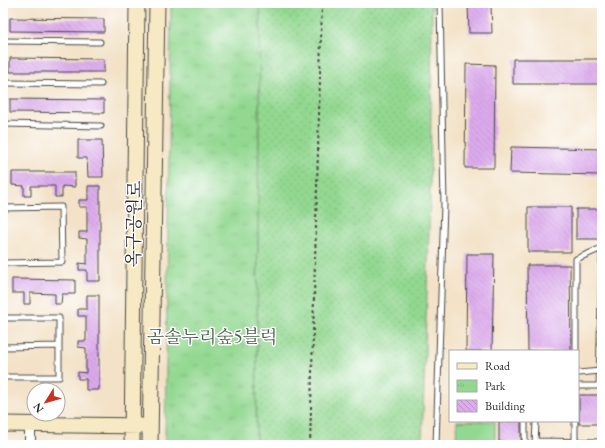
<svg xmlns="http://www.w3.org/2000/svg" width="605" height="448" viewBox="0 0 605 448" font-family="'EB Garamond','Noto Serif KR',serif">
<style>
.grass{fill:url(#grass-dots);stroke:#5f825e}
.park{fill:url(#park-tufts);stroke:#5f825e}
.pitch{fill:#93d891;stroke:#5f825e}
.building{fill:url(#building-back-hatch)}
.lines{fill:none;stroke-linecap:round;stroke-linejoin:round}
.lane-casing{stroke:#494642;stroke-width:7}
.street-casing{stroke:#494642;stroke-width:12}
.secondary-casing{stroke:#494642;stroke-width:17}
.path{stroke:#494642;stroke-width:2;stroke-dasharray:3 3;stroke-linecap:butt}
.lane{stroke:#fff;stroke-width:5}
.street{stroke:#fff;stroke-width:10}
.secondary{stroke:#f6e9c3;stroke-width:15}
.labels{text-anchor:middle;stroke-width:3;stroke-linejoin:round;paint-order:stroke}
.street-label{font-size:18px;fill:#2b2b2b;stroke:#fff}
.park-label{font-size:18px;fill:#4a5f4a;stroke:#fff}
</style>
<defs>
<pattern id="grass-dots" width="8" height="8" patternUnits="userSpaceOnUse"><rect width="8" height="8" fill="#93d891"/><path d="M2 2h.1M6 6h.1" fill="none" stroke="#7fba7d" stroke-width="1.8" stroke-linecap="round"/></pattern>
<pattern id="park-tufts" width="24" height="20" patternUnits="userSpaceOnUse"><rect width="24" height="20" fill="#93d891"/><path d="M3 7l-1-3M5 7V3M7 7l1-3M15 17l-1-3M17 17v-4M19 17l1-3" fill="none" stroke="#7fba7d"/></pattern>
<pattern id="building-back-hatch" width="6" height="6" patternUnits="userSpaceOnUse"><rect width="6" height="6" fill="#dcaaed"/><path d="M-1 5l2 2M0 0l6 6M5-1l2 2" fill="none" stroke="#bd92cb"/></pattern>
</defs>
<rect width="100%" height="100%" fill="#fff"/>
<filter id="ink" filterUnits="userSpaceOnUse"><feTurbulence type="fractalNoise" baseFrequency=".025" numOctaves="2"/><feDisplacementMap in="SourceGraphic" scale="8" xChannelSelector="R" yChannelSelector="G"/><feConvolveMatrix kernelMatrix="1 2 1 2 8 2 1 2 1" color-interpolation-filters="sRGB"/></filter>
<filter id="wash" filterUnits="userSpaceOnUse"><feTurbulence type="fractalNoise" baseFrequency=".012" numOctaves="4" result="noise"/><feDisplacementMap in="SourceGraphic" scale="16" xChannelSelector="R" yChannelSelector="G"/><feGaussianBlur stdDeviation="0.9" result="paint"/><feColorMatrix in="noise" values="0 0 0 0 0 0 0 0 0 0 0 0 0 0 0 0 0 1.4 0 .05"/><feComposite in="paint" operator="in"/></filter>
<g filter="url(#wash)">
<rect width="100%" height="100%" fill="#f3e2c7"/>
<path class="grass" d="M260 3H432L430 198 422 445H256Z"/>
<path class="park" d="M171 3H260L256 445H165Z"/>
<path class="pitch" d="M457 421H495V440L456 441Z"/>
<g id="blocks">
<path class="building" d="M468 3H537V4L491 5 492 33H469Z
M10 18 104 19V32L10 31Z
M10 58 104 59V72H10Z
M513 59H602V84H513Z
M466 64 495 65 494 168H465Z
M10 99 104 100V113L10 112Z
M78 140H102L103 177H88L87 158H78Z
M511 147 602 149V175L510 173Z
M12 172H75V187L62 186V197H55V186H31V196H24V186L12 185Z
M88 186H100V281H87V270H79V263L87 264V239L79 238V232H87V207H79V200H88Z
M528 207H571V252H528Z
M576 209H602V239H576Z
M467 254H494L492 351H466Z
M527 265H570L571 351H528Z
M12 279 75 280V294H62L61 304H55V294L30 293V304H24V293H12Z
M87 295H99V390H86V379H78V372L86 373V348L78 347V341H86V316H78V309H87Z
M579 395H602V424H579Z
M499 421H521V442H499Z"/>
</g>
</g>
<g filter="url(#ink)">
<use href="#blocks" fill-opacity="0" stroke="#494642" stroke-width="1"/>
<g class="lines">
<g class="lane-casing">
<path id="lane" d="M3 41 100 42
M3 83 101 84
M3 124 101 126
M3 208 61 207 62 262 3 263
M3 318H59V377H3
M3 347 59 346
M576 351V259L602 248
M578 373 601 371
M578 386H601
M599 386 602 253
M536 441 602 442
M575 442V421
M436 445 444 205 440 3
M525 445V421
M535 445 536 421"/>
</g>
<g class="street-casing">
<path id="street" d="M30 445V425"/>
</g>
<g class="secondary-casing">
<path id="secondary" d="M3 424 142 426
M132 445 137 3
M150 445 157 3"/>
</g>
<path class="path" d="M310 445 322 3"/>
<use href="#lane" class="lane"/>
<use href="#street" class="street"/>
<use href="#secondary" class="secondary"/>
</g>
</g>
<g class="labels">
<g class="street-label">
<text transform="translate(134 224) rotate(-89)" y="6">옥구공원로</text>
</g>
<g class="park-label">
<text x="212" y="343">곰솔누리숲5블럭</text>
</g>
</g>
<rect width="605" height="448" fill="none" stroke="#fff" stroke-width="16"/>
<rect x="449" y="350" width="130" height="72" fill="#ffffff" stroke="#aaaaaa"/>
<rect x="457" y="363" width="20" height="6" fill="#f6e9c3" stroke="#aaaaaa"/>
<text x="485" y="370" font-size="12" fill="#2b2b2b">Road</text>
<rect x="457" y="380" width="20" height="12" fill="url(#park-tufts)" stroke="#aaaaaa"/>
<text x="485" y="390" font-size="12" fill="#2b2b2b">Park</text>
<rect x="457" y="400" width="20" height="12" fill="url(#building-back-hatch)" stroke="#aaaaaa"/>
<text x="485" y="410" font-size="12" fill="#2b2b2b">Building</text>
<g transform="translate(46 402) rotate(233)"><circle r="19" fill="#ffffff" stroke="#aaaaaa"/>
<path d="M0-3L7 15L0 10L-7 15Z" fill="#c8321e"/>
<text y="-6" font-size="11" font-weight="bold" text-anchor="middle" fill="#2b2b2b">N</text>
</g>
</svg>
